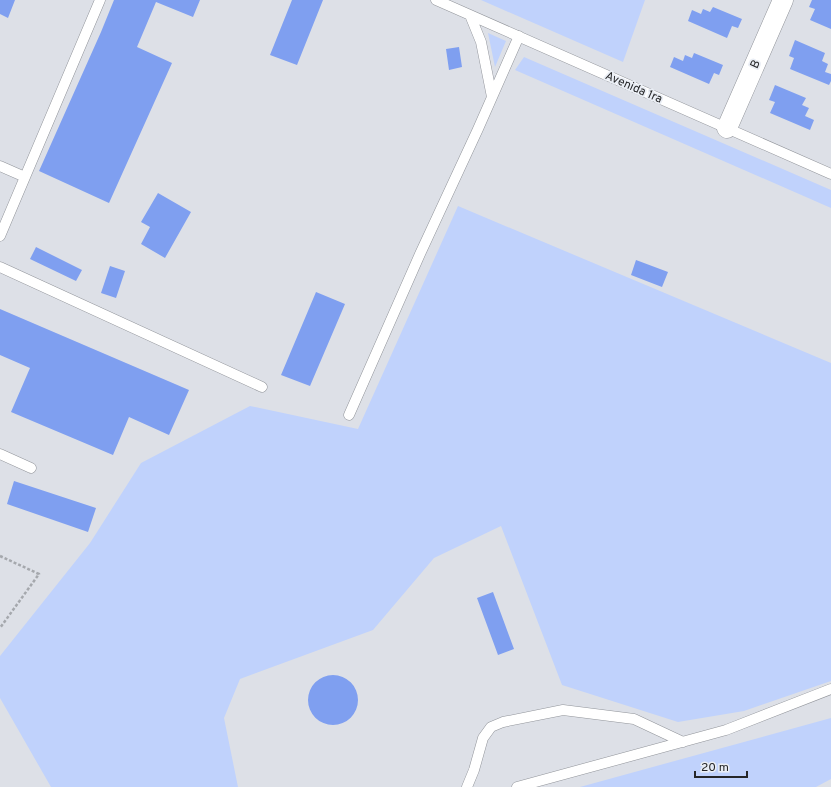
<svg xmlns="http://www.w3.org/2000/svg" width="831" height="787" viewBox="0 0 831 787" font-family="Overpass,sans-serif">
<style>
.green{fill:#c0d2fc}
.building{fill:#7f9ff0}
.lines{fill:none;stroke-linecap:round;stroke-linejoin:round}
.service-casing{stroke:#91949a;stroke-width:11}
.minor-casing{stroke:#91949a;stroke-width:21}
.path{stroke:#a5a8ad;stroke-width:2.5;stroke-dasharray:3 2;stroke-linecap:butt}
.service{stroke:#fff;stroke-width:10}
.minor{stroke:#fff;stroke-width:20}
.labels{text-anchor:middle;stroke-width:3.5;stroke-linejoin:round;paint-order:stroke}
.street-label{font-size:12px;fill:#262729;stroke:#eaeef5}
</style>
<rect width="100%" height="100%" fill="#dde0e7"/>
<path class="green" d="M481 0H645L623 62Z
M488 33 506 41 495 67Z
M524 57 831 190V208L515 70Z
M458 206 831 363V681L744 711 678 722 562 685 501 526 434 558 373 630 240 679 224 718 238 787H51L0 698V656L90 543 141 463 250 406 358 429Z
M831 718V779L816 787H580Z"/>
<path class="building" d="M0 0H15L8 18 0 14Z
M114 0H200L193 17 156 2 137 47 172 63 109 203 39 171 101 32Z
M292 0H323L297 65 270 55Z
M812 0H831V29L810 20 815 9 809 7Z
M713 7 742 19 738 28 732 26 727 38 688 21 692 10 701 14 703 9 710 12Z
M795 40 825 53 822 61 828 64 825 72 831 74V81L829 85 790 69 794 58 789 56Z
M459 47 462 67 449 70 446 49Z
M694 53 723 65 719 75 714 73 709 84 670 67 674 57 683 61 685 55 692 58Z
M775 85 806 98 802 105 809 108 805 116 814 120 810 130 770 113 775 102 769 100Z
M158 193 191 212 165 258 141 244 150 227 141 222Z
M36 247 82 270 76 281 30 259Z
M636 260 668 272 662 287 631 275Z
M110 266 125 271 116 298 101 293Z
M316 292 345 304 310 386 281 375Z
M0 309 189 390 169 435 129 417 113 455 11 412 30 368 0 355Z
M14 481 96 508 88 532 7 504Z
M493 592 514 649 498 655 477 598Z
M308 700a25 25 0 1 1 50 0a25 25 0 1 1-50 0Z"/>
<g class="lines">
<g class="service-casing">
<path id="service" d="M436 0 831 174
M470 15 481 42 492 97
M0 166 25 177
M0 236 100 0
M0 267 262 387
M349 415 420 254 478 129 519 36
M0 454 31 468
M467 787 474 770 483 738 491 727 503 722 563 710 634 719 683 742
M517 787 726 730 831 689"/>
</g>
<g class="minor-casing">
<path id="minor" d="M727 128 783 0"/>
</g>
<path class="path" d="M0 556 39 574 0 628"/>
<use href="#service" class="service"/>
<use href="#minor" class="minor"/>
</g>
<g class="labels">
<g class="street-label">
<text transform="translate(755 64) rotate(-66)" y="4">B</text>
<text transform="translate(634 87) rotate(24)" y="4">Avenida 1ra</text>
</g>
</g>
<path d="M695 771v6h52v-6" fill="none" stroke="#262729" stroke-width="2"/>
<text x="701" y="771" font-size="12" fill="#262729" stroke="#eaeef5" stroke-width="3" paint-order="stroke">20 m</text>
</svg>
